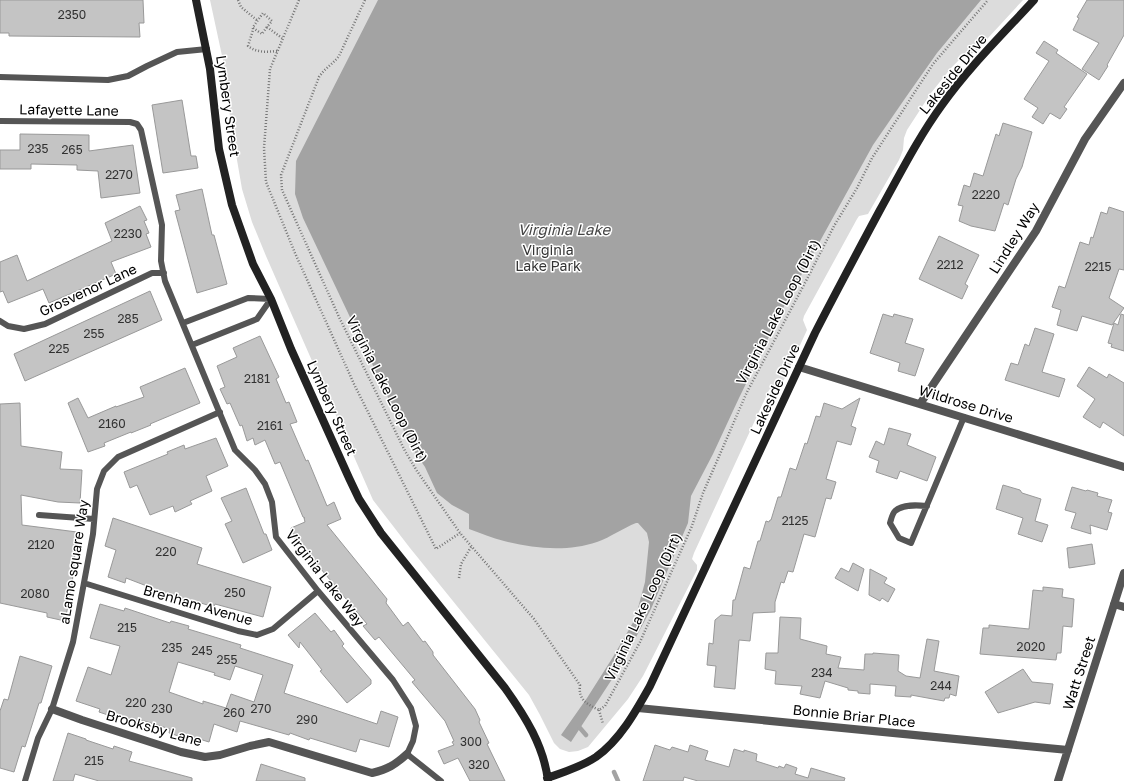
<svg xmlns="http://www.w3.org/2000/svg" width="1124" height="781" viewBox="0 0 1124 781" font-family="'Golos Text',sans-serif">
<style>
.green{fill:#dcdcdc}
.water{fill:#a3a3a3}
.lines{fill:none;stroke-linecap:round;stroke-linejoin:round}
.stream{stroke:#a3a3a3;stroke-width:4.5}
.building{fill:#c4c4c4;stroke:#999;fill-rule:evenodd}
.path{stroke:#777;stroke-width:2.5;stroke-dasharray:1 2;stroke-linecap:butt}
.lane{stroke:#555;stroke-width:6}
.street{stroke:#555;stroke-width:8}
.secondary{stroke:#222;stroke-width:8}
.labels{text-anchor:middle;stroke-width:3;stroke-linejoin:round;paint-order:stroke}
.number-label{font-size:12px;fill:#313131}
.street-label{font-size:14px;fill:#000;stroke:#fff}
.park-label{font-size:14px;fill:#333;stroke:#fff}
.water-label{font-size:15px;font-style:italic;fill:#444;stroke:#fff}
</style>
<rect width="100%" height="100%" fill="#fff"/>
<path class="green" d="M210 0H1023L977 50 971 54 962 57 951 68 931 93 907 130 904 138 903 150 899 160 868 214 859 216 857 219 804 316 803 320 807 330 784 380C780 386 774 385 769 390L694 553 692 559 697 565V570L643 676 628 699 588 747 578 751 569 752 560 749 554 743 540 715 529 695 410 548 373 500 266 256 252 222 242 189 231 125 224 65Z"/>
<path class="water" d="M378 0H981L937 53 906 97 873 145 830 223 782 310 739 398 713 454 691 496 688 523 651 609 635 639 618 670 571 742 561 735 587 698 613 657 635 619 645 582 649 542 647 533 638 523H636C623 528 611 537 597 542 568 552 534 549 504 541 492 538 481 533 469 529V514L452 505 437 493 425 467 412 448 303 218 295 194 296 161Z"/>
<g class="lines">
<path class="stream" d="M580 728 586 735
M614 772 618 781"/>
</g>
<path class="building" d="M0 0H143L144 23H139L140 37 9 36V33H0Z
M1087 0H1124V35L1107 65 1108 66 1099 80 1082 69 1099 43 1073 30 1079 18 1077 17Z
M1044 41 1058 50 1056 53 1087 74 1064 107 1067 109 1060 119 1050 113 1043 124 1032 117 1038 108 1024 99 1049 61 1036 53Z
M182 100 191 156H196L198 168 163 173 152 105Z
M1003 123 1032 132 1022 167 1016 179 1008 205 1004 203 995 231 971 226 959 221 963 206 958 205 964 185 970 187 974 173 983 176 996 134 999 136Z
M20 134 89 135V151L133 145 140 193 101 198 98 171 77 170V165L31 164V169H0V150H20Z
M202 189 212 235H214L227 284 197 293 175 211 180 210 176 195Z
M140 206 147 220 144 221 149 233 146 234 151 247 111 262 116 274 49 303 43 289 8 303 3 291 0 292V262L17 255 27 281 112 241 105 223Z
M1109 207 1124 212V270L1119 269 1109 298 1124 308 1112 325 1082 316 1077 331 1057 325 1061 310 1052 307 1059 286 1065 288 1080 242 1089 245 1091 237 1093 238 1101 212 1107 214Z
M939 236 979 255 965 284 968 286 962 299 919 279Z
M150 291 162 320 25 381 14 354Z
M883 314 893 317 894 314 913 319 905 343 924 349 915 376 898 371 900 363 870 353Z
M1121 314 1124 315V351L1111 347 1112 344 1108 343 1114 323 1118 325Z
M1035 328 1054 334 1042 372 1065 379 1059 397 1005 380 1011 363 1018 365 1025 344 1029 346Z
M260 336 279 377 276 379 286 403 289 402 297 422 290 424 306 461 308 460 327 506 334 502 341 519 327 525 387 599 386 603 403 626 408 622 423 642 425 641 433 652V655L475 709 480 720 479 722 489 743 487 744 505 781H470L458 758 444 764 438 751 454 745 452 742 454 741 445 721 412 682 415 680 379 637 375 640 363 626 367 624 300 544 297 545 291 528 305 522 304 518H305L303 517 280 462 275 464 265 440 255 445 253 438 247 441 242 425 240 426 230 403 227 404 220 389 225 387 217 366 237 357 233 348Z
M1089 367 1107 378 1109 374 1124 383V436L1103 422 1100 428 1083 417 1095 399 1077 386Z
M185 368 200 403 150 424 151 425 131 433V432L104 443 105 446 88 452 68 403 78 398 88 418 116 406V407L144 397 140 387Z
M860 398 851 426 856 428 851 445 837 441 826 479 836 482 831 499 826 498 815 537 804 534 793 572 788 571 784 583 781 582 775 602V612L753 613 750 641 739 640 735 689 714 687 716 666 707 665 709 643 713 644 715 620 721 615 732 616 733 600H735L744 567 750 569 758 541H760L766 521 769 522 770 520H771L778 497H781L790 468 796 470 805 443 807 444 816 416 820 417 824 403 842 409Z
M20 403 21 446 62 452 60 469 82 470 80 503 58 502 21 495 22 525 77 532 72 585 65 621 47 617V613L0 603V404Z
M889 428 911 434 907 445 936 457 927 481 900 471 897 479 876 472 879 461 869 457 876 441 884 445Z
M216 438 228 466 206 476 212 491 190 501 192 504 175 512 173 506 150 515 137 485 130 488 124 472 168 454 167 452 184 445 185 449Z
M1003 485 1020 490 1022 493 1041 499 1035 521 1048 525 1042 542 1018 534 1023 518 996 509Z
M1072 487 1086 491 1087 490 1098 493 1097 496 1112 500 1108 512 1112 513 1107 530 1090 525 1091 534 1071 528 1076 513 1065 510Z
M246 488 264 534H266L272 550 243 563 225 524 232 521 221 498Z
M113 518 202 548 197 564 271 587 263 617 215 604 214 607 191 600 190 601 151 589 152 588 126 578 125 583 108 577 116 550 105 546Z
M1092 544 1095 564 1069 568 1067 548Z
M853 563 864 569 858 591 835 578 841 568 849 572Z
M870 569 887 578 884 583 895 589 888 602 882 598 880 601 869 595Z
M1043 587 1063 589 1062 597 1074 599 1072 627 1063 626 1061 653H1057L1056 660 980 654 983 628H989V625L1029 629 1033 590 1043 591Z
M100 604 124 611 125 608 170 623 171 621 189 626 188 629 241 645 240 648 293 665 284 693 377 724 381 711 398 717 389 747 360 739 356 752 310 738 309 740 290 733 289 735 240 721 237 732 214 724 209 742 186 735 185 738 169 733 170 729 141 720 140 722 117 715V718L99 712 100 709 76 701 88 667 111 675 120 646 90 638ZM178 662 215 673 214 675 230 680 235 666 263 675 254 702 231 694 226 708 203 701V704L169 692Z
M315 613 331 632 334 630 344 644 342 646 371 680V684L347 703 320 671 322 670 300 642 299 648 288 635Z
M780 617 801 618 800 639 827 646 826 654 841 657 838 668 864 670 865 654H873V653L899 655 898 671 906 676 920 678 927 639 939 641 934 671 959 676 956 696 950 694 949 698H945L944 701 911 695V697L895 696 896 686 870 684V694L858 693V691L848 690V688L825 681 820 698 800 694 802 686 775 684 776 671 765 669 766 653H778Z
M20 656 52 666 41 703H39L25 747 22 746 14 772 0 768V711L4 699 8 700Z
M1023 669 1032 682 1053 684 1050 704 1035 702 998 713 985 692Z
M68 733 86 739V740L113 749 114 746 132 752 129 761 192 778V781H99L75 774 73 781H53Z
M655 745 670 750 672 747 688 752 690 745 708 751 705 760 729 767 734 749 744 752V750L757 754 756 761 778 768 779 766 784 768 786 764 797 768 795 774 808 778 811 768 845 778 844 781H698L684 777 683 781H643Z
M261 764 305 778V781H256Z"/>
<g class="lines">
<path class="path" d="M238 0 241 7 258 21
M299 0 270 69 264 148 266 182 295 253 354 384 436 549 460 533
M365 0 339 56C333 64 325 68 319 77L281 175 282 190 339 317 405 451 417 471 460 533 534 619 580 685C578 700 587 704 599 710L605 706 640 642 692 526 703 493 747 392 807 279 834 226 857 188 872 158 933 64 988 0
M253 28 262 34 267 27
M277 51C267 52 257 53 248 46L253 30V27L263 13 272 21 267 27 282 38
M459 578 461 564 471 547
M599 710 603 724"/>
<path class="lane" d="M0 77 108 80 128 76 147 66 177 52 207 49
M0 121 130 122 137 124 141 130 162 225 161 261 165 281 235 450 255 470 265 484 272 502 276 537 318 591 393 680 411 708 416 726 413 741 407 754 441 781
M0 321 8 326 24 329 45 324 152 273H164
M183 323 248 298 271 299
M192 345 257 319 271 299
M927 506C917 505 903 504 895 511 892 514 891 520 890 523L899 538 911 543C929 501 946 459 964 417
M39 515 94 519
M84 583 238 631 257 635 273 629 318 591
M25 781 38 738 52 709 73 642 93 534 97 489 104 471 118 457 220 412"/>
<path class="street" d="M799 367 1124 467
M920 404 1036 231 1085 139 1124 83
M1114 604 1124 607
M638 708 1068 750
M52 709 82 720 181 752 205 757 220 755 250 746 269 742 372 773C388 769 395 765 407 754
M1058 781 1124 573"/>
<path class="secondary" d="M196 0 210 69 219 149 232 205 253 264 271 299 291 349 349 478 359 499 381 533 505 688C525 716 544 746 548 781
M547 778C564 772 581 767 596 757 620 740 636 711 650 686L815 333C836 292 858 251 880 210 900 174 918 138 942 105 969 67 1003 34 1034 0"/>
</g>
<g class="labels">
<g class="number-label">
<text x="72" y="19">2350</text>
<text x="38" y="153">235</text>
<text x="72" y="154">265</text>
<text x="119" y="179">2270</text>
<text x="986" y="199">2220</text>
<text x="128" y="238">2230</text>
<text x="950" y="269">2212</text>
<text x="1098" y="271">2215</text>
<text x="128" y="323">285</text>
<text x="94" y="338">255</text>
<text x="59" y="353">225</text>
<text x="257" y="383">2181</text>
<text x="112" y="428">2160</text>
<text x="270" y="430">2161</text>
<text x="795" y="525">2125</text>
<text x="41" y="549">2120</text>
<text x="166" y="556">220</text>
<text x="235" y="597">250</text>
<text x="35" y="598">2080</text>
<text x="127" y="632">215</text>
<text x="1031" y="651">2020</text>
<text x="172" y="652">235</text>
<text x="202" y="655">245</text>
<text x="227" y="664">255</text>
<text x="822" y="677">234</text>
<text x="941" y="690">244</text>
<text x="136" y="707">220</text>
<text x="162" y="713">230</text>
<text x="261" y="713">270</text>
<text x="234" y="717">260</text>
<text x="307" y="724">290</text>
<text x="471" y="746">300</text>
<text x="94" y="765">215</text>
<text x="479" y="769">320</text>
</g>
<g class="street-label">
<text transform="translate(953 74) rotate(-51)" y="5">Lakeside Drive</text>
<text transform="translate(228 106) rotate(82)" y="5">Lymbery Street</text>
<text transform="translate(69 110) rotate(1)" y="5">Lafayette Lane</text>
<text transform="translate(1014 238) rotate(-58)" y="5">Lindley Way</text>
<text transform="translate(88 290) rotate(-25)" y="5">Grosvenor Lane</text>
<text transform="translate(778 312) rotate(-62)" y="5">Virginia Lake Loop (Dirt)</text>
<text transform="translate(387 389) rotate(63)" y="5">Virginia Lake Loop (Dirt)</text>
<text transform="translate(775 389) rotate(-65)" y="5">Lakeside Drive</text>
<text transform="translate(966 404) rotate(17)" y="5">Wildrose Drive</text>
<text transform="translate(332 408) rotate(66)" y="5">Lymbery Street</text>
<text transform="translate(74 562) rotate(-81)" y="5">aLamo square Way</text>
<text transform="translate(325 578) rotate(52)" y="5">Virginia Lake Way</text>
<text transform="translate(198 605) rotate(16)" y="5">Brenham Avenue</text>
<text transform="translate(643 607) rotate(-65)" y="5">Virginia Lake Loop (Dirt)</text>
<text transform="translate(1079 673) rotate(-72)" y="5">Watt Street</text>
<text transform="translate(854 716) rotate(6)" y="5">Bonnie Briar Place</text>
<text transform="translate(154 728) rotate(16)" y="5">Brooksby Lane</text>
</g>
<g class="park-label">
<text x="548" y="255">Virginia<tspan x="548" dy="16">Lake Park</tspan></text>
</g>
<g class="water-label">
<text x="564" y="235">Virginia Lake</text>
</g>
</g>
</svg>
